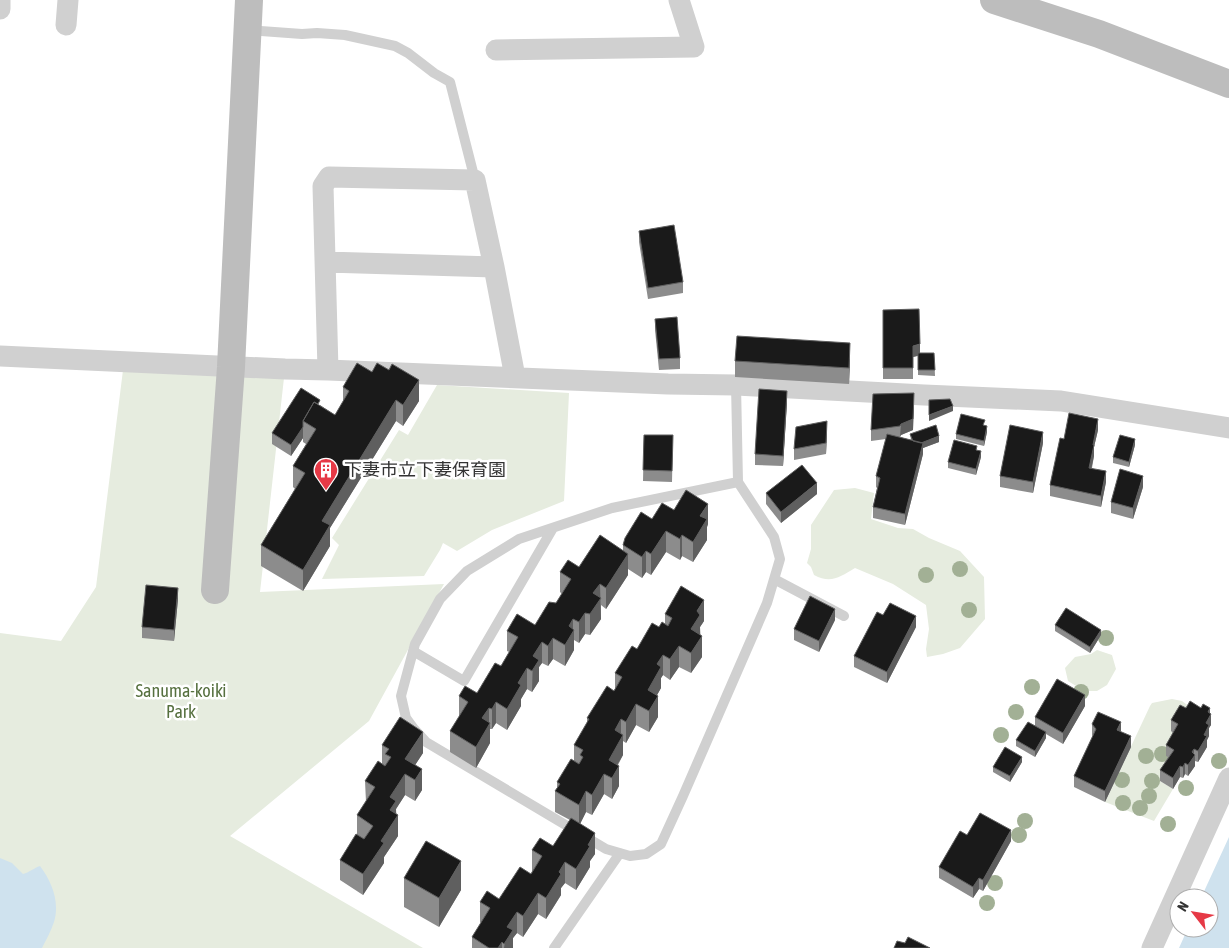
<svg xmlns="http://www.w3.org/2000/svg" width="1229" height="948" viewBox="0 0 1229 948" font-family="'Asap Condensed','Noto Sans JP',sans-serif">
<style>
.green{fill:#e6ecdf}
.water{fill:#cfe2ee}
.lines{fill:none;stroke-linecap:round;stroke-linejoin:round}
.lane{stroke:#d0d0d0;stroke-width:10}
.street{stroke:#d0d0d0;stroke-width:21}
.secondary{stroke:#bdbdbd;stroke-width:28}
.tree{fill:#a2b095}
.wall{fill:#8c8c8c}
.shaded-wall{fill:#5f5f5f}
.building{fill:#1a1a1a;stroke:#5f5f5f}
.labels{text-anchor:middle;stroke-width:5;stroke-linejoin:round;paint-order:stroke}
.poi-label{font-size:18px;fill:#333;stroke:#fff;text-anchor:start}
.park-label{font-size:18px;fill:#56703f;stroke:#fff}
</style>
<rect width="100%" height="100%" fill="#fff"/>
<path class="green" d="M124 362 285 369 260 592 444 584 369 721 230 836 423 948H0V633L61 641 96 587Z
M437 385 569 393 564 501 492 530 457 551 443 543 440 550 424 576 322 579 339 545 332 538 399 430 408 435Z
M855 488 874 493 871 519 898 528 913 529 929 538 960 551 984 577 985 619 960 648 943 654 927 657 926 649 929 629 926 605 893 584 855 568C840 577 831 584 814 575L811 567 807 563 811 549V525L834 490Z
M1097 650 1112 655 1116 669 1107 685 1097 691H1084L1068 681 1065 668 1075 657 1091 654Z
M1172 699 1182 701 1190 707 1171 731 1178 735 1174 761 1160 781 1173 789 1154 821 1105 802 1150 706 1152 703Z"/>
<path class="water" d="M1229 837V948H1179L1188 928H1209V898H1201Z
M0 858 12 863 23 874C30 872 34 868 40 866 52 882 60 902 54 922 51 931 46 940 42 948H0Z"/>
<g class="lines">
<path class="lane" d="M248 30 302 34 317 33 345 35 395 46 408 53 434 73 450 82 475 180
M736 385 738 482 612 508 519 539 467 571 440 599 415 644 401 696 406 718 414 729 426 742 606 849 630 856 646 854 661 844 683 796 767 603 780 559 774 537 738 482
M774 579 844 616
M413 651 464 681 553 528
M554 948 620 853"/>
<path class="street" d="M0 9V0
M66 25 68 0
M496 50 694 47 679 0
M326 262 494 267
M0 356 285 369 328 370 668 384 736 385 924 395 1061 401 1229 428
M328 370 323 186 329 177 475 180 494 267 515 377
M1152 948 1229 778"/>
<path class="secondary" d="M994 0 1099 34 1229 84
M215 590 231 367 249 0"/>
</g>
<g class="tree">
<circle cx="960" cy="569" r="8"/>
<circle cx="926" cy="575" r="8"/>
<circle cx="969" cy="610" r="8"/>
<circle cx="1106" cy="638" r="8"/>
<circle cx="1032" cy="687" r="8"/>
<circle cx="1081" cy="692" r="8"/>
<circle cx="1016" cy="712" r="8"/>
<circle cx="1001" cy="735" r="8"/>
<circle cx="1162" cy="754" r="8"/>
<circle cx="1146" cy="756" r="8"/>
<circle cx="1219" cy="761" r="8"/>
<circle cx="1122" cy="780" r="8"/>
<circle cx="1152" cy="781" r="8"/>
<circle cx="1186" cy="788" r="8"/>
<circle cx="1149" cy="796" r="8"/>
<circle cx="1123" cy="803" r="8"/>
<circle cx="1140" cy="808" r="8"/>
<circle cx="1025" cy="821" r="8"/>
<circle cx="1168" cy="824" r="8"/>
<circle cx="1019" cy="835" r="8"/>
<circle cx="995" cy="883" r="8"/>
<circle cx="987" cy="903" r="8"/>
</g>
<path class="wall" d="M639 231 683 282V293L648 299 639 242Z
M883 310 920 353H934L935 376 918 375V356L913 357V379H883Z
M655 319 680 358V369L659 370 655 330Z
M850 359 849 384 735 377V361Z
M343 387 419 401 403 426 396 421 330 528V546L303 591 261 566V545L295 489 293 487V466L306 444 303 442V438L291 456 272 444V433L320 405 335 415 343 402Z
M787 402 783 466 755 465V454Z
M914 404 913 430 901 435 900 437 911 440 910 434 939 442 923 448V454L905 525 873 518V507L877 488 876 487V476L886 439 871 441V430Z
M985 426 987 432 984 446 956 439V434Z
M1098 430 1094 447V456L1092 468 1106 482 1101 507 1050 496V485L1064 439Z
M827 432 826 454 794 460V449Z
M644 435H673L672 482 643 481Z
M1043 443 1033 493 1000 487V476Z
M1135 445 1129 467 1113 463V457Z
M977 451 981 457 976 475 948 468V462Z
M1143 487 1133 519 1111 513V502Z
M766 493 817 494 781 523 766 504Z
M674 510 708 524 707 527V540L693 562 682 556 680 560 666 552 651 575 646 572 642 578 628 569V575L606 609 601 605V619L590 635 585 634 579 643 574 640V650L565 666 553 659 548 666 542 663 539 667V681L532 692 527 689 521 699V706L507 730 496 723 492 729H490V743L476 768 450 752V731L459 717V696L477 693 501 666 509 652 507 651V631L535 625 556 603 562 594 560 592V572L579 567 623 550V545L652 519Z
M178 599 174 641 142 638V627Z
M665 614 704 621 700 627 702 657 691 673 679 667 670 680 663 675 661 678V688L657 695 658 717 649 732 636 725 626 743 623 741V755L618 765 619 786 612 799 604 794 592 815 586 812 580 824 595 854 590 861V867L576 890 565 883 561 888V895L546 919 538 914 523 937 517 933 513 938V948H472V937L481 923 480 922V902L499 899 531 874 532 871V850L553 846 570 820 555 812V791L557 788V782L574 761V745L587 723V718L615 689V673L637 649 659 627 665 624Z
M883 615 916 627 887 683 854 667V656Z
M835 620 819 652 794 640V629Z
M1055 625 1101 635 1090 653 1055 631Z
M1085 706 1063 744 1046 734V738L1035 757 1016 746V740L1035 726V717Z
M1210 713 1211 725 1209 728V736L1207 740V747L1198 762 1195 761V766L1188 776 1185 774 1183 778 1180 777 1173 789 1160 781V770L1168 757 1166 756V745L1173 733 1171 731V720Z
M1092 724 1121 732 1131 747 1105 802 1074 787V776L1093 736 1092 735Z
M382 745 423 753 415 765 422 790 415 801 405 795 396 809 398 836 384 857V863L363 895 340 880V860L357 835V815L366 802 365 781 382 764Z
M1022 762 1010 782 993 772V767Z
M967 835 1011 841 983 891 979 889 973 898 939 878V867Z
M404 878 461 890 439 927 404 907Z"/>
<path class="shaded-wall" d="M850 343V359L849 384V368Z
M920 344V355L913 357V346Z
M419 380V401L403 426V405Z
M787 391V402L783 466V456Z
M914 393 913 430 901 435 900 437 901 424Z
M396 400V421L330 528V546L303 591V570L322 521Z
M953 406V411L929 421V415Z
M1098 419V430L1094 447V456L1089 479V468L1093 445Z
M827 421V432L826 454V443Z
M987 426V432L984 446V441Z
M303 427V438L291 456V445Z
M1043 432V443L1033 493V482Z
M939 436V442L923 448V454L905 525V514L914 445Z
M1135 439V445L1129 467V462Z
M981 451V457L976 475V469Z
M1106 471V482L1101 507V496Z
M1143 476V487L1133 519V508Z
M817 483V494L781 523V512Z
M708 504V524L707 527V540L693 562V542L700 516Z
M666 531V552L651 575V554Z
M682 535V556L680 560V539Z
M646 551V572L642 578V557Z
M628 554V575L606 609V588Z
M600 584 601 619 590 635V614L593 593Z
M178 588V599L174 641V630Z
M704 600V621L700 627V636L691 629 697 611Z
M835 609V620L819 652V641Z
M585 613V634L579 643V622Z
M916 616V627L887 683V672Z
M573 619V632L574 630V650L565 666V645L569 626Z
M1101 630V635L1090 653V647Z
M702 636V657L691 673V653Z
M553 638V659L548 666V646Z
M542 642V663L539 667V681L532 692 533 656Z
M679 646V667L670 680V659Z
M663 655V675L661 678V688L648 711V690L657 664Z
M527 668V689L521 699V706L507 730V709L518 683Z
M1085 695V706L1063 744V733Z
M658 696V717L649 732V711Z
M496 702V723L492 729V709Z
M636 704V725L626 743V722Z
M489 708V726L490 723V743L476 768V747L482 718Z
M1210 708V716L1211 714V725L1209 728V736L1207 740V747L1198 762V751L1204 735 1208 712Z
M621 719V738L623 735V755L610 777 609 760 615 730Z
M1121 722V733L1117 730Z
M423 732V753L408 776 405 774V795L396 809V817L398 815V836L384 857V863L363 895V874L381 841 390 797 405 759Z
M1046 732V738L1035 757V751Z
M1131 736V747L1105 802V791Z
M1194 749V757L1195 755V766L1188 776V765L1192 752Z
M1022 757V762L1010 782V776Z
M1185 763V774L1183 778V767Z
M619 766V786L612 799V778Z
M1180 766V777L1173 789V778Z
M422 769V790L415 801V780Z
M604 774V794L592 815V795Z
M586 791V812L579 826V805Z
M1011 830V841L983 891V880Z
M595 833V854L590 861V867L576 890V869L588 845Z
M461 861V890L439 927V898Z
M565 862V883L561 888V895L546 919V898L559 872Z
M979 878V889L973 898V887Z
M538 893V914L523 937V916Z
M517 912V933L513 938V948H504L507 927Z
M502 942V948H498Z"/>
<path class="building" d="M674 225 683 282 648 288 639 231Z
M919 309 920 344 913 346V368H883V310Z
M677 317 680 358 659 359 655 319Z
M737 336 850 343 849 368 735 361Z
M918 353H934L935 370H918Z
M357 363 372 372 377 363 389 370 392 364 419 380 403 405 396 400 322 521 330 525 303 570 261 545 305 473 293 466 316 429 303 421 314 402 335 415 349 391 343 387Z
M301 388 320 400 318 404 314 402 303 421V427L291 445 272 433Z
M759 389 787 391 783 456 755 454Z
M914 393 913 419 901 424 900 426 871 430 873 394Z
M950 399 953 406 929 415V400Z
M1069 413 1098 419 1093 445H1094L1089 468 1106 471 1101 496 1050 485 1060 438 1064 439Z
M961 414 985 420 983 425 987 426 984 441 956 434Z
M827 421 826 443 794 449 796 427Z
M936 425 939 436 921 443 913 441 910 434Z
M1010 425 1043 432 1033 482 1000 476Z
M887 434 923 443 905 514 873 507 880 478 876 476Z
M644 435H673L672 471 643 470Z
M1120 435 1135 439 1129 462 1113 457Z
M954 440 977 446 976 450 981 451 976 469 948 462Z
M802 465 817 483 781 512 766 493Z
M1120 469 1143 476 1133 508 1111 502Z
M686 490 708 504 700 516 707 519 693 542 682 535 680 539 666 531 651 554 646 551 642 557 623 545 625 538 641 512 652 519 662 503 674 510Z
M600 535 628 554 606 588 600 584 593 593 601 598 590 614 585 613 579 622 573 619 569 626 574 630 565 645 553 638 548 646 542 642 533 656 539 660 532 671 527 668 518 683 521 685 507 709 496 702 492 709 489 708 482 718 490 723 476 747 450 731 468 702 459 696 465 686 477 693 495 663 501 666 518 637 507 631 517 614 535 625 549 602 556 603 571 579 560 572 568 560 579 567Z
M146 585 178 588 174 630 142 627Z
M681 586 704 600 697 611 700 615 691 629 702 636 691 653 679 646 670 659 663 655 657 664 661 667 648 690 658 696 649 711 636 704 626 722 621 719 615 730 623 735 609 760 619 766 612 778 604 774 592 795 586 791 579 805 555 791 560 784 557 782 571 759 579 764 583 757 580 755 583 750 574 745 589 719 587 718 607 686 614 691 622 677 615 673 632 646 637 649 652 623 659 627 662 622 668 626 672 618 665 614Z
M810 596 835 609 819 641 794 629Z
M890 603 916 616 887 672 854 656 877 612 883 615Z
M1066 608 1101 630 1090 647 1055 625Z
M1057 679 1085 695 1063 733 1035 717Z
M1190 701 1201 708 1203 704 1210 708 1208 712 1211 714 1206 723 1209 725 1204 735 1207 736 1198 751 1194 749 1192 752 1195 755 1188 765 1185 763 1183 767 1180 766 1173 778 1160 770 1174 750 1166 745 1178 724 1171 720 1180 705 1186 708Z
M1098 712 1121 722 1117 730 1131 736 1105 791 1074 776 1096 729 1092 724Z
M400 717 423 732 405 759 422 769 415 780 405 774 390 797 396 801 390 810 398 815 381 841 384 843 363 874 340 860 356 834 364 839 373 826 357 815 375 787 365 781 378 761 385 766 391 757 385 754 389 749 382 745Z
M1028 722 1046 732 1035 751 1016 740Z
M1005 747 1022 757 1010 776 993 767Z
M980 813 1011 830 983 880 979 878 973 887 939 867 960 831 967 835Z
M571 818 595 833 588 845 590 846 576 869 565 862 559 872 561 874 546 898 538 893 523 916 517 912 507 927 513 930 504 944 502 942 498 948H489L472 937 490 908 480 902 487 891 499 899 520 867 531 874 542 856 532 850 540 838 553 846Z
M426 841 461 861 439 898 404 878Z
M908 937 930 948H894L897 941 905 943Z"/>
<defs>
<g id="building-pin" transform="scale(1.25)"><path d="M0 17L-7.5 6A9.5 9.5 0 1 1 7.5 6Z" fill="#e63946" stroke="#fff"/><path d="M-4-6H4V6H1V3H-1V6H-4ZM-2.5-4.3h1.7v1.8h-1.7ZM.8-4.3h1.7v1.8H.8ZM-2.5-1h1.7V.8h-1.7ZM.8-1h1.7V.8H.8Z" fill="#fff"/></g>
</defs>
<g fill-rule="evenodd">
<use href="#building-pin" x="326" y="470"/>
</g>
<g class="labels">
<g class="poi-label">
<text x="344" y="476">下妻市立下妻保育園</text>
</g>
<g class="park-label">
<text x="181" y="697">Sanuma-koiki<tspan x="181" dy="21">Park</tspan></text>
</g>
</g>
<g transform="translate(1194 913) rotate(301)"><circle r="24" fill="#ffffff" stroke="#adadad"/>
<path d="M0-4L9 19L0 12L-9 19Z" fill="#e63946"/>
<text y="-8" font-size="14" font-weight="bold" text-anchor="middle" fill="#333333">N</text>
</g>
</svg>
